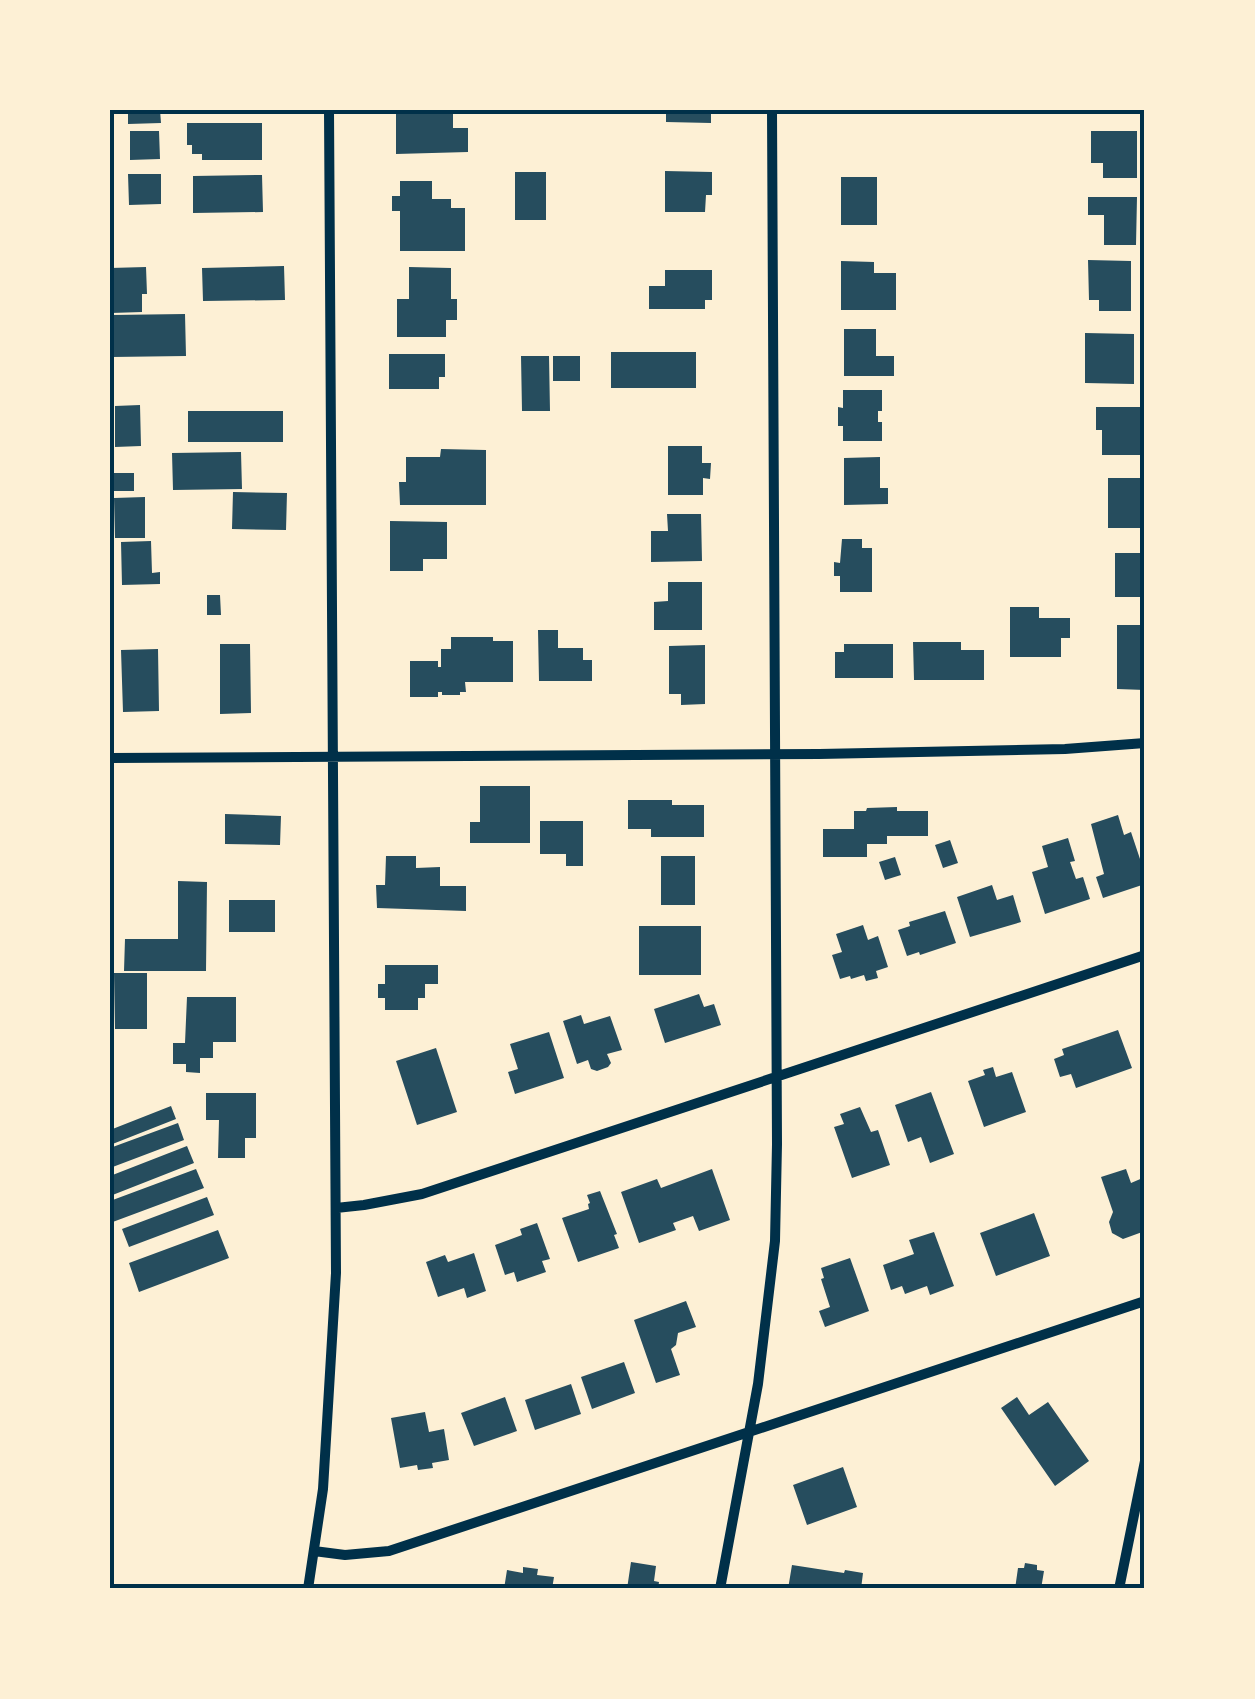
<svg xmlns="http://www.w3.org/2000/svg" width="1255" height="1699" viewBox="0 0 1255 1699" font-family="Mulish,sans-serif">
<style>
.building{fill:#264d5e}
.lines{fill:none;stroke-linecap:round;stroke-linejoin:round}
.minor{stroke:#003049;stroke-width:10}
.neatline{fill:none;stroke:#003049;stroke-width:4}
</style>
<rect width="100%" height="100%" fill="#fdf0d5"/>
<path class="building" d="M128 110H160L161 123 128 124Z
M396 110H453V128H468V152L396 154Z
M666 110H711V123L666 122Z
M187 123H262V160H202V154H192V145H187Z
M130 131H159L160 159 130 160Z
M1091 131H1137V178H1103V163H1091Z
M665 171 712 172V195H706L705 212H665Z
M515 172H546V220H515Z
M128 174H161V204L129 205Z
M262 175 263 212 193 213V176Z
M841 177H877V225H841Z
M400 181H432V199H451V208H465V251H400V211H392V196H400Z
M1088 197H1137L1136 245H1104V215H1088Z
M1088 260 1131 261V311H1099V300H1089Z
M841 261 874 262V273H896V310H841Z
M284 266 285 300 203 301 202 268Z
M146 267 147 294H142V312L111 313 110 268Z
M409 267 451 268V299H457V320H446V337H397V299H409Z
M665 270H712V300H705V309H649V286H665Z
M185 314 186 356 112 357V315Z
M844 329H876V356H894V376H844Z
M1085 333 1134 334V384L1085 383Z
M611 352H696V388H611Z
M389 354H445V377H439V389H389Z
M521 356H549L550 411H522Z
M553 356H580V381H553Z
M843 390H882V411H878V422H882V441H843V426H838V407L843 408Z
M140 405 141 446 115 447V406Z
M1096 407H1140V455H1102V430H1096Z
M188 411H283V442H188Z
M668 446H702V463H711L710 479 703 478V495H668Z
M441 449 486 450V505H400L399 482H406V457H440Z
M241 452 242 489 173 490 172 453Z
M880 457V488H888V504L844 505V458Z
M114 473H134V491H114Z
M1108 478H1145V528H1108Z
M233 492 287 493 286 530 232 529Z
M145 497V538H115L114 498Z
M667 514H701L702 561 651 562V531H668Z
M390 521 447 522V559H423V571H390Z
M842 539H862V548H872V592H840V576H834V562L840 563Z
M151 541 152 573 160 572V584L122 585 121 542Z
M1115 553H1145V597H1115Z
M668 582H702V630H654V602L668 601Z
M207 595H220L221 615H207Z
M1010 607H1039V618H1070V638H1061V657H1010Z
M1117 625H1145V690L1117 689Z
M538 630H558V648H583V660H592V681H539Z
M451 637H493V641H513V682H465L466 692H460V695H442V692H438V697H410V661H438V667H441V649H451Z
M913 642H961V650H984V680H914Z
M220 644H250L251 713 220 714Z
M844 644H893V678H835V652H844Z
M705 645V704L681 705V694H669V646Z
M158 649 159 711 123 712 121 650Z
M480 786H530V843H470V822H480Z
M628 800H672V805H704V837H651V829H628Z
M897 807V811H928V836H887V844H867V857H823V829H854V811H866L867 808Z
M225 814 281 816 280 845 225 844Z
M1118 815 1124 835 1131 832 1145 874V884L1103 898 1096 877 1104 874 1091 824Z
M540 821H583V866H566V854H540Z
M1068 838 1075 861 1070 862 1076 879 1083 877 1090 899 1045 914 1032 872 1048 867 1042 846Z
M950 840 958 863 943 868 935 845Z
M386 856H416V868L440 867V886H466V911L377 908 376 885H385Z
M661 856H695V905H661Z
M895 857 901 875 885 880 879 862Z
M178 881 207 882 206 971H124L125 939H178Z
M992 885 997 900 1013 895 1021 922 970 937 957 897Z
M229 900H275V932H229Z
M945 911 956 943 920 955 919 952 907 956 898 930 910 926 909 922Z
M863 925 868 940 878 936 888 967 876 971 878 978 866 981 864 975 851 979 850 976 840 979 832 955 842 952 836 934Z
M639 926H701V975H639Z
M385 965H438V984H425V998H418V1010H385V998H378V984H385Z
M114 973H147V1029H115Z
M699 994 704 1007 714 1004 721 1025 665 1043 654 1009Z
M187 997H236V1042H213V1058H200V1073L186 1072V1064H173V1043H185Z
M581 1015 584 1024 610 1016 622 1050 607 1054 611 1063 608 1067 597 1071 591 1069 588 1060 577 1064 563 1021Z
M1118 1030 1132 1068 1076 1088 1071 1074 1060 1077 1054 1059 1064 1055 1062 1049Z
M549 1032 564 1078 515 1094 508 1072 518 1069 510 1044Z
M436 1048 457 1112 417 1125 396 1061Z
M993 1067 996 1077 1012 1072 1026 1112 984 1127 968 1081 985 1075 983 1070Z
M931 1092 954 1154 930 1163 921 1137 908 1142 895 1105Z
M206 1093H256V1138H245V1158H218L219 1120H206Z
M171 1106 176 1119 110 1145V1130Z
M860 1107 871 1132 878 1130 890 1165 852 1178 834 1127 844 1124 840 1114Z
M178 1123 184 1140 110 1168V1148Z
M187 1146 194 1163 110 1196V1176Z
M196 1169 204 1188 110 1223V1201Z
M712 1169 730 1220 699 1231 693 1216 673 1223 676 1230 639 1243 621 1192 657 1179 661 1188Z
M1126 1169 1131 1183 1145 1177V1231L1123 1239 1112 1233 1109 1222 1113 1212 1101 1177Z
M600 1191 617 1234 614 1235 619 1248 578 1262 562 1218 589 1209 588 1204 590 1203 587 1195Z
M207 1197 214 1215 129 1247 122 1229Z
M1034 1213 1050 1256 996 1276 980 1233Z
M537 1223 550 1259 542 1261 546 1272 517 1282 514 1272 505 1275 495 1245 522 1235 520 1229Z
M218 1230 229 1258 139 1292 129 1263Z
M934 1232 954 1286 930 1295 927 1286 905 1294 902 1286 891 1290 883 1265 914 1254 909 1240Z
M474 1253 486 1291 467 1298 464 1288 438 1297 426 1262 445 1255 448 1262Z
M850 1258 869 1311 825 1327 819 1311 830 1307 821 1279 824 1278 821 1268Z
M686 1301 696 1327 678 1333 676 1345 671 1349 680 1375 656 1383 634 1320Z
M624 1362 635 1393 592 1409 581 1377Z
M571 1384 581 1414 535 1430 525 1400Z
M505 1397 517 1431 474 1446 461 1413Z
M1017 1397 1029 1415 1048 1402 1089 1461 1055 1486 1001 1408Z
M425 1412 429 1432 444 1429 449 1460 432 1463 433 1468 418 1470 417 1465 400 1468 391 1418Z
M843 1467 857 1507 807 1525 793 1485Z
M631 1562 656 1566 654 1581 659 1582 658 1589H627Z
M1025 1563 1037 1565V1570L1044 1571 1041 1589H1015L1018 1568H1024Z
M792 1565 844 1573 845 1570 863 1573 861 1589H788Z
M523 1567 538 1569 537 1575 554 1577 552 1589H504L507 1570 523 1573Z"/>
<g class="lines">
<path class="minor" d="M110 758 819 754 1065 749 1145 743
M336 1208 364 1205 422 1194 1145 955
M314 1551 345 1555 389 1551 1145 1301
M308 1589 323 1489 336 1273 329 110
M720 1589 758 1384 775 1241 777 1144 772 110
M1119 1589 1145 1461"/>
</g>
<rect width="1255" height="1699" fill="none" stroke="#fdf0d5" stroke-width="225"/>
<rect x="112" y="112" width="1030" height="1474" class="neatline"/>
</svg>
